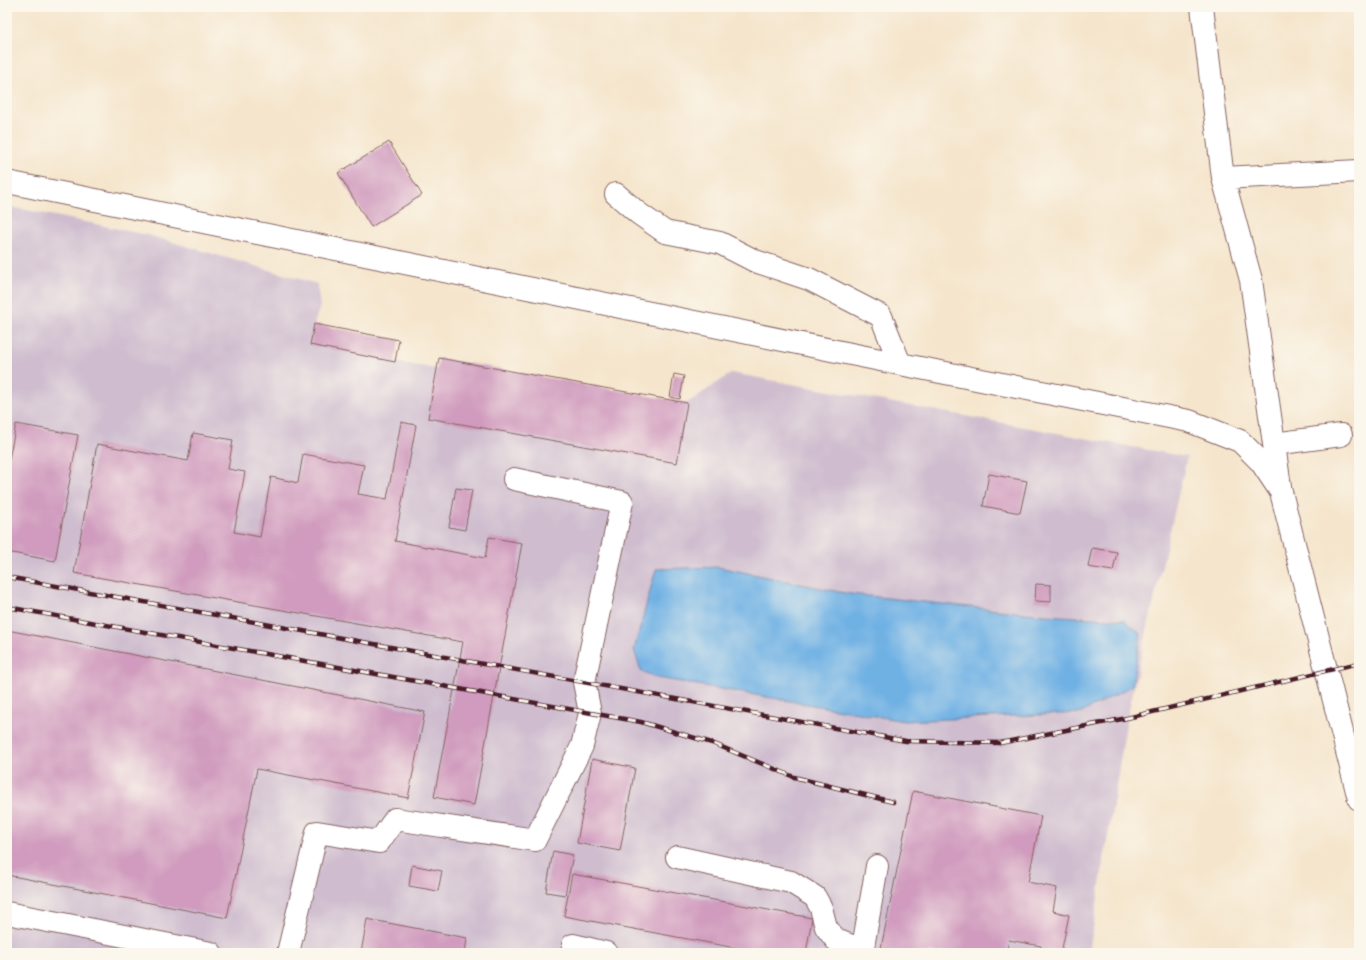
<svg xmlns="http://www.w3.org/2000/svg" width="1366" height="960" viewBox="0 0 1366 960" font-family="Caveat,sans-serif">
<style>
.industrial{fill:#cfbdcf}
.water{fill:#70b1e4;stroke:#5d6888}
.building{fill:#d09bbe}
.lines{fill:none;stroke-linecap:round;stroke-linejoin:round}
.minor-casing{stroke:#866463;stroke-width:24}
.minor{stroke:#fff;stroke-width:22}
.rail-casing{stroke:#4a1f2b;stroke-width:4.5}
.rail{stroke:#fbf7ec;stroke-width:3;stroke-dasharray:9;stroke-linecap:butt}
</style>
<rect width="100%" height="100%" fill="#fbf7ec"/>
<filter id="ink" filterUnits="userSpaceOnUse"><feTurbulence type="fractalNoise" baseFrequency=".025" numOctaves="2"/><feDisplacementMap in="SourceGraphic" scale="8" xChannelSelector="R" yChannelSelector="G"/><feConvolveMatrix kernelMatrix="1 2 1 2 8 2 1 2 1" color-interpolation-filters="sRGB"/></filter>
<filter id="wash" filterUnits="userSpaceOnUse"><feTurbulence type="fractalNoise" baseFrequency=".012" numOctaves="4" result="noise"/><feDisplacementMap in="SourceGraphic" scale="16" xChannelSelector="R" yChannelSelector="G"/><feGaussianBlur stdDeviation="0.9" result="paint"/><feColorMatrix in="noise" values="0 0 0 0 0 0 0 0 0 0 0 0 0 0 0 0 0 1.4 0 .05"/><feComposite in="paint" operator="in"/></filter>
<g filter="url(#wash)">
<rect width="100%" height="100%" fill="#f5e5cc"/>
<path class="industrial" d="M7 206 148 235 317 284 320 306 314 324 399 340 395 362 437 369 439 358 687 403 732 373 1187 457 1127 718 1089 953H7Z"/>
<path class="water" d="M718 567 850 594 1044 615 1124 620 1141 634 1132 686 1081 713 904 721 658 678 641 671 634 650 656 569Z"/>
<g id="blocks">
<path class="building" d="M389 142 422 195 371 227 338 173Z
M314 324 399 340 395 362 310 345Z
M439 358 687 403 677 463 428 418Z
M674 374 684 376 680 399 670 397Z
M401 422 416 425 395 541 485 558 489 537 522 543 474 805 434 797 463 642 74 573 97 444 188 461 193 433 233 440 228 469 245 472 234 532 260 537 271 477 298 483 303 454 364 465 358 494 387 499Z
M16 424 78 435 55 561 7 552V470Z
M989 474 1027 481 1020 513 983 506Z
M456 488 472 490 465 530 449 527Z
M1092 548 1117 552 1113 571 1088 567Z
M1036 584 1051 585V602L1035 601Z
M7 630 425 712 408 798 257 769 227 918 7 875Z
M592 759 635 768 620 851 577 843Z
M913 791 1041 816 1028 882 1057 888 1053 911 1069 915 1061 953H1040L1041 946 1009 940 1006 953H880Z
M553 851 573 855 565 895 546 892Z
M412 865 442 871 438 891 409 886Z
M572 874 812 918 806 953H763L564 916Z
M367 919 467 938 465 953H361Z"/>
</g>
</g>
<g filter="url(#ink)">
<use href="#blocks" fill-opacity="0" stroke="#866463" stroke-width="1"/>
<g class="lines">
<g class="minor-casing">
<path id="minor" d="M1202 7 1223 178 1251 280 1280 487
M1223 178 1359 171
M7 182 900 364 1189 421 1240 441 1261 462 1281 492 1359 799
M616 194 638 213 665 232 720 243 755 261 809 279 881 316 900 364
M1274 444 1341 435
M677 857 791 882 815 897 821 908 826 927 836 940 862 950
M7 913 211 953
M573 945 606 953
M288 953 317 832 379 842 395 819 535 840 582 746 590 713 584 682 622 502 514 479
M862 953 877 866"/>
</g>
<use href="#minor" class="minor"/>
<g class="rail-casing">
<path id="rail" d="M7 577 906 741 1000 743 1127 718 1359 663
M7 607 641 722 712 743 794 777 893 802"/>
</g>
<use href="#rail" class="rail"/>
</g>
</g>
<rect width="1366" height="960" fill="none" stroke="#fbf7ec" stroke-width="24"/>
</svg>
